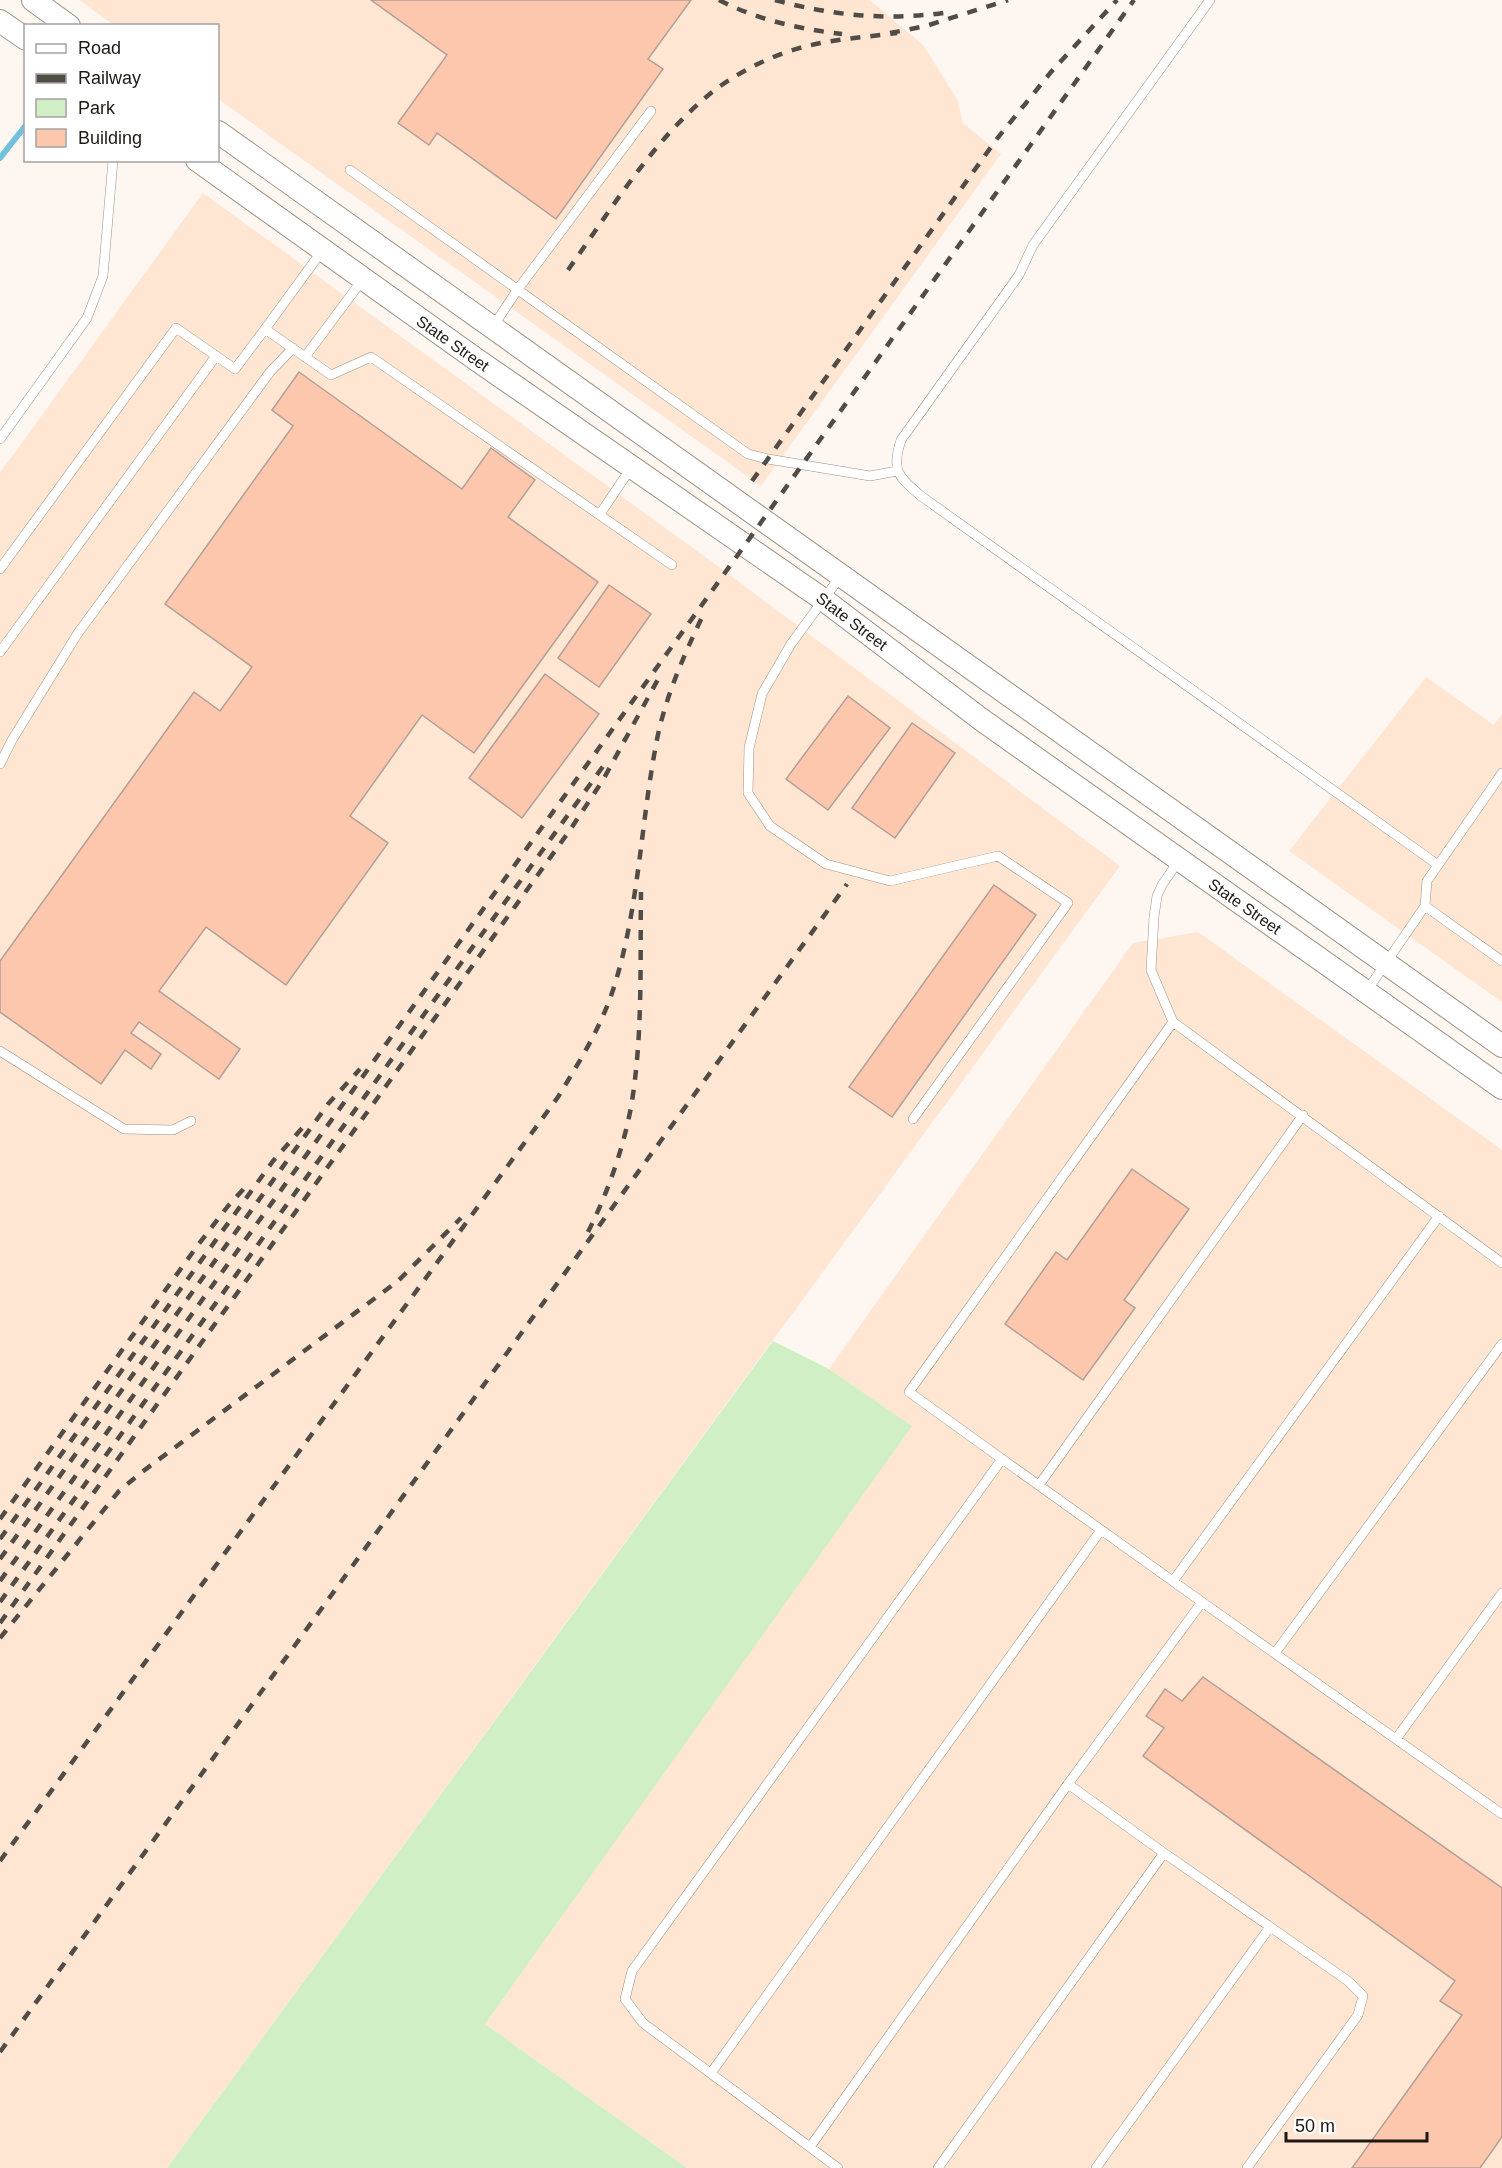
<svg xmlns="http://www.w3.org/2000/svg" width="1502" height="2168" viewBox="0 0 1502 2168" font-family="Helvetica,sans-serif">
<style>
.built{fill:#fee6d3}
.green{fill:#d1efc5}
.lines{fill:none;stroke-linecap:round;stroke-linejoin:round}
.stream{stroke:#71c1dd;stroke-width:6}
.building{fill:#fdc7ae;stroke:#b29f96;stroke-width:1.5}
.service-casing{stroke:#9f9083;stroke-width:10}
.tertiary-casing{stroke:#9f9083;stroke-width:24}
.service{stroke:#fff;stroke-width:9}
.tertiary{stroke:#fff;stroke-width:22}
.rail{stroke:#524c47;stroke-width:4.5;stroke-dasharray:10 10;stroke-linecap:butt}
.labels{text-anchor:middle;stroke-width:5;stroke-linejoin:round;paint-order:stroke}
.street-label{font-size:16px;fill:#1e1813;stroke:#fff}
</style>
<rect width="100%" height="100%" fill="#fdf6f1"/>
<path class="built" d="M79 0H870L923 45 957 99 963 123 1001 154 761 486 218 99V26L114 25Z
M203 193 715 564 1120 866 167 2168H0V473Z
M1426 677 1494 725 1502 714V1002L1289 851Z
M1198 932 1502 1150V2168H687L485 2024 911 1426 829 1369 1133 943Z"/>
<path class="green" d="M773 1341 829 1369 912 1426 485 2024 687 2168H167Z"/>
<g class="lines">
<path class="stream" d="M0 158 26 125"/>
</g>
<path class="building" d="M371 0H691L648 59 663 69 556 219 437 133 429 145 398 123 447 55Z
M299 372 462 489 491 448 535 480 508 517 598 582 474 753 422 715 350 816 388 843 286 985 206 927 159 991 240 1049 219 1079 139 1022 131 1033 161 1054 151 1069 125 1050 101 1084 0 1012V961L194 692 220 711 252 667 165 604 293 426 272 410Z
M609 585 651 614 599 687 558 658Z
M545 674 599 714 522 818 469 778Z
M848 696 890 728 828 810 786 779Z
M912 723 955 753 895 838 852 808Z
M994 885 1036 915 892 1117 849 1087Z
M1132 1169 1189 1209 1124 1300 1135 1308 1083 1380 1005 1324 1056 1252 1067 1260Z
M1203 1677 1502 1888V2137L1480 2168H1352L1462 2015 1440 2001 1455 1981 1143 1756 1164 1728 1146 1716 1165 1689 1182 1701Z"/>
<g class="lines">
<g class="service-casing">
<path id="service" d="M1210 0 1033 245 1019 275 901 440C891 471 898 476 921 496L1438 865
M350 170 748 454 768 459 870 476 897 471
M322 251 265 329 331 375 371 357 672 565
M492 328 518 289 651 111
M305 357 363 279
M0 439 87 318 103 276 113 160
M600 514 631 468
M0 569 176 328 235 369 265 329
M840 577 791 644 762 694 749 748 748 793 770 826 826 864 890 881 998 856 1068 903 913 1119
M0 652 216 356
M0 764 12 740 78 633 270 372 293 348
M1502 773 1427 881 1425 906 1502 961
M1179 860 1162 885 1157 896 1154 917 1151 970 1173 1022 1502 1263
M1366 992 1425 906
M0 1051 124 1129 173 1130 191 1121
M1002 1459 1202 1602 1068 1784 1164 1853 1348 1981 1363 1996 1358 2015 1247 2168
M1039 1485 1303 1115
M1173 1581 1439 1216
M1202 1602 1502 1814
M1275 1653 1502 1344
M1396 1739 1502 1593
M711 2073 1101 1530
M810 2147 1068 1784
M838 2168 643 2023 625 1999 632 1971 1002 1459 909 1392 1173 1022
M938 2168 1164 1853
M1096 2168 1270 1927"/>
</g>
<g class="tertiary-casing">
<path id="tertiary" d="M33 0 69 26
M0 21 26 39
M218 132 1502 1046
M197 160 477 360 824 600 982 720 1502 1088"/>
</g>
<use href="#service" class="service"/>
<use href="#tertiary" class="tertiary"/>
<path class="rail" d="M719 0C758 20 799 29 842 34
M775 0C833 16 890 21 950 12
M890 33 926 26 1008 0
M568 270C610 211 650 145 705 98 733 74 771 55 807 46 836 39 867 37 897 33
M752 481 996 140 1051 72 1117 0
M588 1232C607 1194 623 1150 631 1107 643 1037 640 964 641 892
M0 1519 198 1245 228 1206 250 1182
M0 1539 273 1161 304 1126
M0 1559 328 1104 360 1069
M0 1581 737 556 1134 0
M0 1602 604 765
M0 1623 570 830 603 780 662 672
M0 1638 119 1491 142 1472 398 1281 461 1218
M0 1861 558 1097C578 1064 598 1032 611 996 638 917 640 832 655 750 663 702 683 657 704 613
M0 2052 847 884"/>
</g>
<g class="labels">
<g class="street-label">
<text transform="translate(453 343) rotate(35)" y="6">State Street</text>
<text transform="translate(852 621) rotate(37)" y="6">State Street</text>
<text transform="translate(1245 906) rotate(35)" y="6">State Street</text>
</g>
</g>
<rect x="24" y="24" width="195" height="138" fill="#ffffff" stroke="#a5a3a1" stroke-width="1.5"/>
<rect x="36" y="44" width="30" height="9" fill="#ffffff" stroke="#a5a3a1" stroke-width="1.5"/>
<text x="78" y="54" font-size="18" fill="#1e1813">Road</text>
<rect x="36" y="74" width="30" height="9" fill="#524c47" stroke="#a5a3a1" stroke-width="1.5"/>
<text x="78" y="84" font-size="18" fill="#1e1813">Railway</text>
<rect x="36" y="99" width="30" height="18" fill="#d1efc5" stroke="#a5a3a1" stroke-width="1.5"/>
<text x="78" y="114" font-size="18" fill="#1e1813">Park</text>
<rect x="36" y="129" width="30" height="18" fill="#fdc7ae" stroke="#a5a3a1" stroke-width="1.5"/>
<text x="78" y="144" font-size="18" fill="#1e1813">Building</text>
<path d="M1286 2132v9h141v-9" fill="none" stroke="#1e1813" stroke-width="3"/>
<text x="1295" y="2132" font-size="18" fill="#1e1813" stroke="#ffffff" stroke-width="4.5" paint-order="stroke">50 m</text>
</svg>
